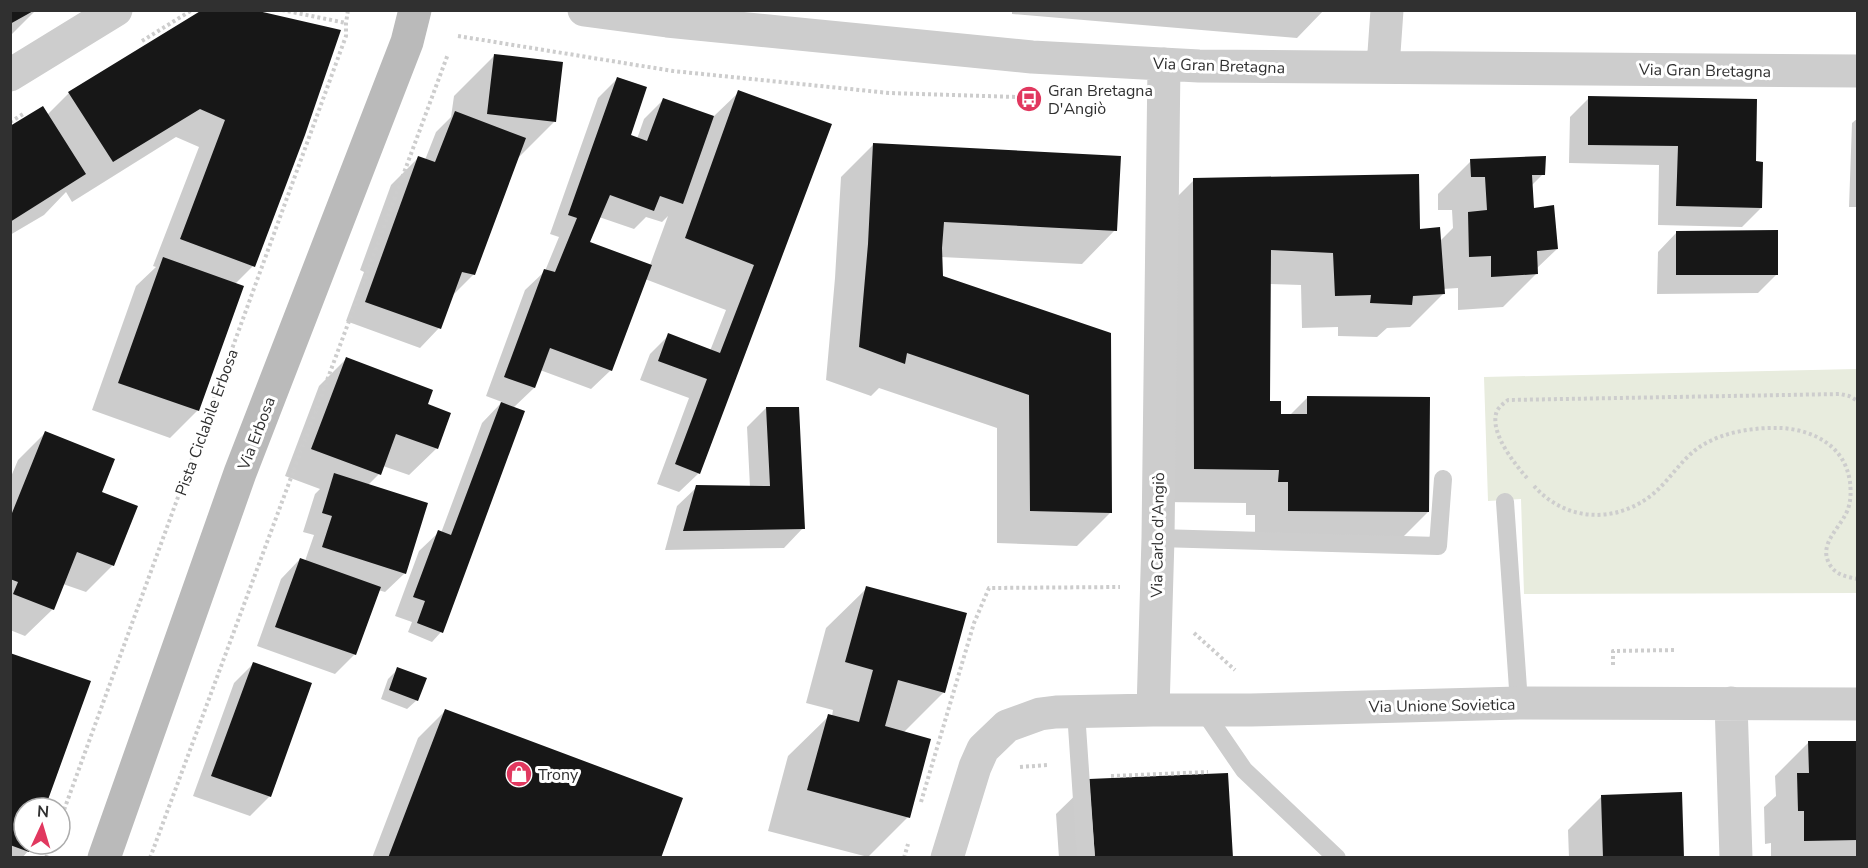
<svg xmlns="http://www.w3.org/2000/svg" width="1868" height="868" viewBox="0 0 1868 868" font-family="'Nunito Sans',sans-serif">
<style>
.green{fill:#e8ecde}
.shadow{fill:#0003;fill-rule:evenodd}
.building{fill:#171717}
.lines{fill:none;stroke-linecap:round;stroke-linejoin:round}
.path{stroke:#cdcdcd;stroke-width:4;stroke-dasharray:3 3;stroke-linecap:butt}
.lane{stroke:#cdcdcd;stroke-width:18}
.street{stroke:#cdcdcd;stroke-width:33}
.secondary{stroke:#bababa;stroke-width:33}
.labels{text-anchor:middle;stroke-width:6;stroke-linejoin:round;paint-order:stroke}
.street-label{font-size:16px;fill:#303030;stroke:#fff}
.poi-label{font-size:16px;fill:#303030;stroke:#fff;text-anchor:start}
</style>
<rect width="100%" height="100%" fill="#fff"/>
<path class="green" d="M1857 369V593L1524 594 1521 499 1488 501 1484 377Z"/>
<path class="shadow" d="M10 10H36L10 36Z
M205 10 253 266 235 284 242 287 197 411 170 438 92 410 136 286 156 267 153 266 199 147 176 137 72 202 66 192 44 215 10 235V128L47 115 69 93Z
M1012 10H1324L1297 38 1012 14Z
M494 56 554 122 517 159 474 274 451 297 439 328 420 348 346 321 364 272 360 270 391 185 418 158 425 160 436 132 451 117 454 96Z
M617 79 629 136 637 139 644 119 663 100 713 117 739 92 830 125 699 473 679 492 657 484 689 398 640 380 650 354 669 335 710 351 726 310 645 279 611 370 591 389 540 370 534 388 513 408 441 632 432 642 408 632 412 622 395 616 419 551 439 532 441 533 482 423 502 402 486 396 525 290 545 271 559 237 550 234 598 98ZM668 216 650 265 588 242 599 217 634 229 646 217 662 222Z
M1589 98 1755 163 1761 208 1742 227 1658 225 1659 165 1569 163 1570 117Z
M1858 118V207H1849L1852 123Z
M874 144 1115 230 1082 264 941 257V277L1110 334 1111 512 1077 546 997 543V428L879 388 871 396 826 380 835 278 841 177Z
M1471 161 1543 174 1531 186 1533 210 1557 249 1536 269V274L1503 307 1458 310V288L1443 289V294L1410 327 1387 328 1377 337 1338 336V327L1302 328 1301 285 1269 284 1268 402 1280 415H1290L1308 397 1428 512 1395 545 1255 544V515H1246V503L1162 502 1161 213 1194 180 1419 231 1439 242 1453 228 1452 210H1438V194Z
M1677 232 1777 274 1758 293 1657 294 1658 252Z
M346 359 426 405 437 448 409 475 383 466 379 474 368 485 405 573 385 592 378 590 355 654 335 674 257 646 281 579 300 559 305 561 314 535 303 532 315 494 320 489 285 476 319 386Z
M766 408 803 528 784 548 665 550 677 506 697 487H750L747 427Z
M45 433 100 492 113 565 86 592 63 584 53 609 25 636 10 630V479L18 460Z
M867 588 944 692 903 733 908 817 868 857 768 831 788 756 829 716H832L833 710 806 703 826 628Z
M10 655 44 808H24V844H31L28 851 22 858H10Z
M253 664 270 796 250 816 193 796 234 683Z
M398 669 417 700 407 709 381 699 388 679Z
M445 711 659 858H372L418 738Z
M1858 742V858H1771V843L1765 844 1764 807 1776 796 1775 776 1808 743Z
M1090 781 1231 858H1059L1056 814Z
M1601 797 1683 858H1569L1568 830Z"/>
<path class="building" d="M10 10H35L10 24Z
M202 10H254L341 30 305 135 255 267 180 239 225 120 200 109 113 162 68 92Z
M494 54 563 62 556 122 487 114Z
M617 77 647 87 631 135 647 141 663 98 714 116 683 204 660 196 654 211 610 195 590 242 652 265 612 371 550 348 535 388 504 377 544 269 555 272 577 218 568 215Z
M738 90 832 124 700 474 675 464 707 379 658 361 668 333 720 353 754 265 685 238Z
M1588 96 1757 99 1756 161 1763 162 1762 208 1676 206 1678 146 1588 145Z
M43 106 86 174 10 222V126Z
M455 111 526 138 475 275 462 272 441 329 365 302 418 156 435 162Z
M873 143 1121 156 1117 231 944 222 942 248 943 276 1111 333 1112 513 1030 511 1029 395 907 353 905 364 859 347 868 244Z
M1546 156 1545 175H1532L1534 208 1554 205 1558 249 1537 251 1538 274 1491 277V256L1469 257 1468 212 1487 210 1485 177H1471L1470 159Z
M1419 174 1420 229 1440 227 1445 294 1413 296 1412 305 1370 303 1371 295 1335 296 1333 253 1271 250 1270 401H1281V414H1307V396L1430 397 1429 512 1288 511V482H1278L1279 470 1194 469 1193 178Z
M1778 230V275H1676V231Z
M163 257 244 286 199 411 118 383Z
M346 357 433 390 428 404 451 413 438 449 396 434 381 475 311 449Z
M501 402 525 411 443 633 417 623 425 601 413 597 438 530 451 535Z
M766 407H799L805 529 683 531 696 485 770 486Z
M45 431 115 459 102 492 138 506 114 566 77 552 54 610 13 594 18 582 10 579V518Z
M334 473 428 503 406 574 322 547 332 516 322 513Z
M300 558 381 587 356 655 275 627Z
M866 586 967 613 945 693 898 680 885 726 931 739 910 818 807 790 828 714 859 722 873 670 845 662Z
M10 653 91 681 45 808H24V844H32L29 852 10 845Z
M253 662 312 683 271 797 211 776Z
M397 667 427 678 418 701 389 690Z
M445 709 683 798 661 858H388Z
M1808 741H1858V840L1804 841V811H1798L1797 773H1809Z
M1228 773 1233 858H1095L1089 779Z
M1682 792 1684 858H1603L1601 795Z"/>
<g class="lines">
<path class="path" d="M282 10 346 23
M458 36 673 71 889 93 1017 97
M142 41 192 10
M10 122 25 113
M1527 478C1515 464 1491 435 1496 414 1497 408 1503 404 1508 400L1840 394 1849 396 1858 401
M1534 486C1566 522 1616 524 1653 494 1670 480 1682 458 1701 446 1723 432 1755 427 1781 428 1814 430 1845 446 1850 482 1851 491 1851 500 1848 509 1841 528 1817 544 1830 565 1836 575 1847 577 1858 579
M1194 633 1235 670
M1613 665V651L1676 650
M1020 767 1048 765
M1111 776 1208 772
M921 802 974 623 989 588 1120 587
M60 821 346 36V23L348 10
M46 858 51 844
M150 858 448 54
M904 858 908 844"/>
<path class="lane" d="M1505 502 1519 703
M1158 538 1438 546 1443 479
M1203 710 1244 770 1337 858
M1076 712 1086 858"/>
<path class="street" d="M584 10 667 21 1032 57 1199 66 1858 71
M1383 67 1387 10
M10 75 116 10
M1731 703 1736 858
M1153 710 1158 538 1164 64
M947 858 975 767 983 749 1007 726 1040 714 1056 712 1153 710H1251L1519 703 1858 704"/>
<path class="secondary" d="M104 858 240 473 407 42 415 10"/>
</g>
<defs>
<g id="bus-disc" transform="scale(1.35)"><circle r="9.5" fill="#e1385f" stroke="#fff"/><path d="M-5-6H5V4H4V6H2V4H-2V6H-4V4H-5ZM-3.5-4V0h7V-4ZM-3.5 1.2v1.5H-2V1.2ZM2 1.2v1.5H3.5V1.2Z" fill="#fff"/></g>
<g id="shop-disc" transform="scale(1.35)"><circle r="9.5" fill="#e1385f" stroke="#fff"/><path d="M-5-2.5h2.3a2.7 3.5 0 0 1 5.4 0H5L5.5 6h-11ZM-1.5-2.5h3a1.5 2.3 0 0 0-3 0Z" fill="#fff"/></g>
</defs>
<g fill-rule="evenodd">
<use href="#bus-disc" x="1029" y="99"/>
<use href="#shop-disc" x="519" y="774"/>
</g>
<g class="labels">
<g class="street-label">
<text transform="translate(1219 65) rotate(2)" y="6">Via Gran Bretagna</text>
<text transform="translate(1705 70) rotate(1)" y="6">Via Gran Bretagna</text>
<text transform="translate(206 422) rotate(-70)" y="6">Pista Ciclabile Erbosa</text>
<text transform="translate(256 433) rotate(-69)" y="6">Via Erbosa</text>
<text transform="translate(1157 535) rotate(-89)" y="6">Via Carlo d'Angiò</text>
<text transform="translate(1442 705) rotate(-1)" y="6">Via Unione Sovietica</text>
</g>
<g class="poi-label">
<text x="1048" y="96">Gran Bretagna<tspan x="1048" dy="18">D'Angiò</tspan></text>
<text x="538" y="780">Trony</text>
</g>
</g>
<rect width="1868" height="868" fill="none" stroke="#303030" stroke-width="24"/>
<g transform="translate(42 826) rotate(4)"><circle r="28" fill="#ffffff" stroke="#acacac" stroke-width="1.5"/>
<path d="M0-4.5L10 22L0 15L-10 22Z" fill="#e1385f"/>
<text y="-9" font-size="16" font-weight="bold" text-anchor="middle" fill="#303030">N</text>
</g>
</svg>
